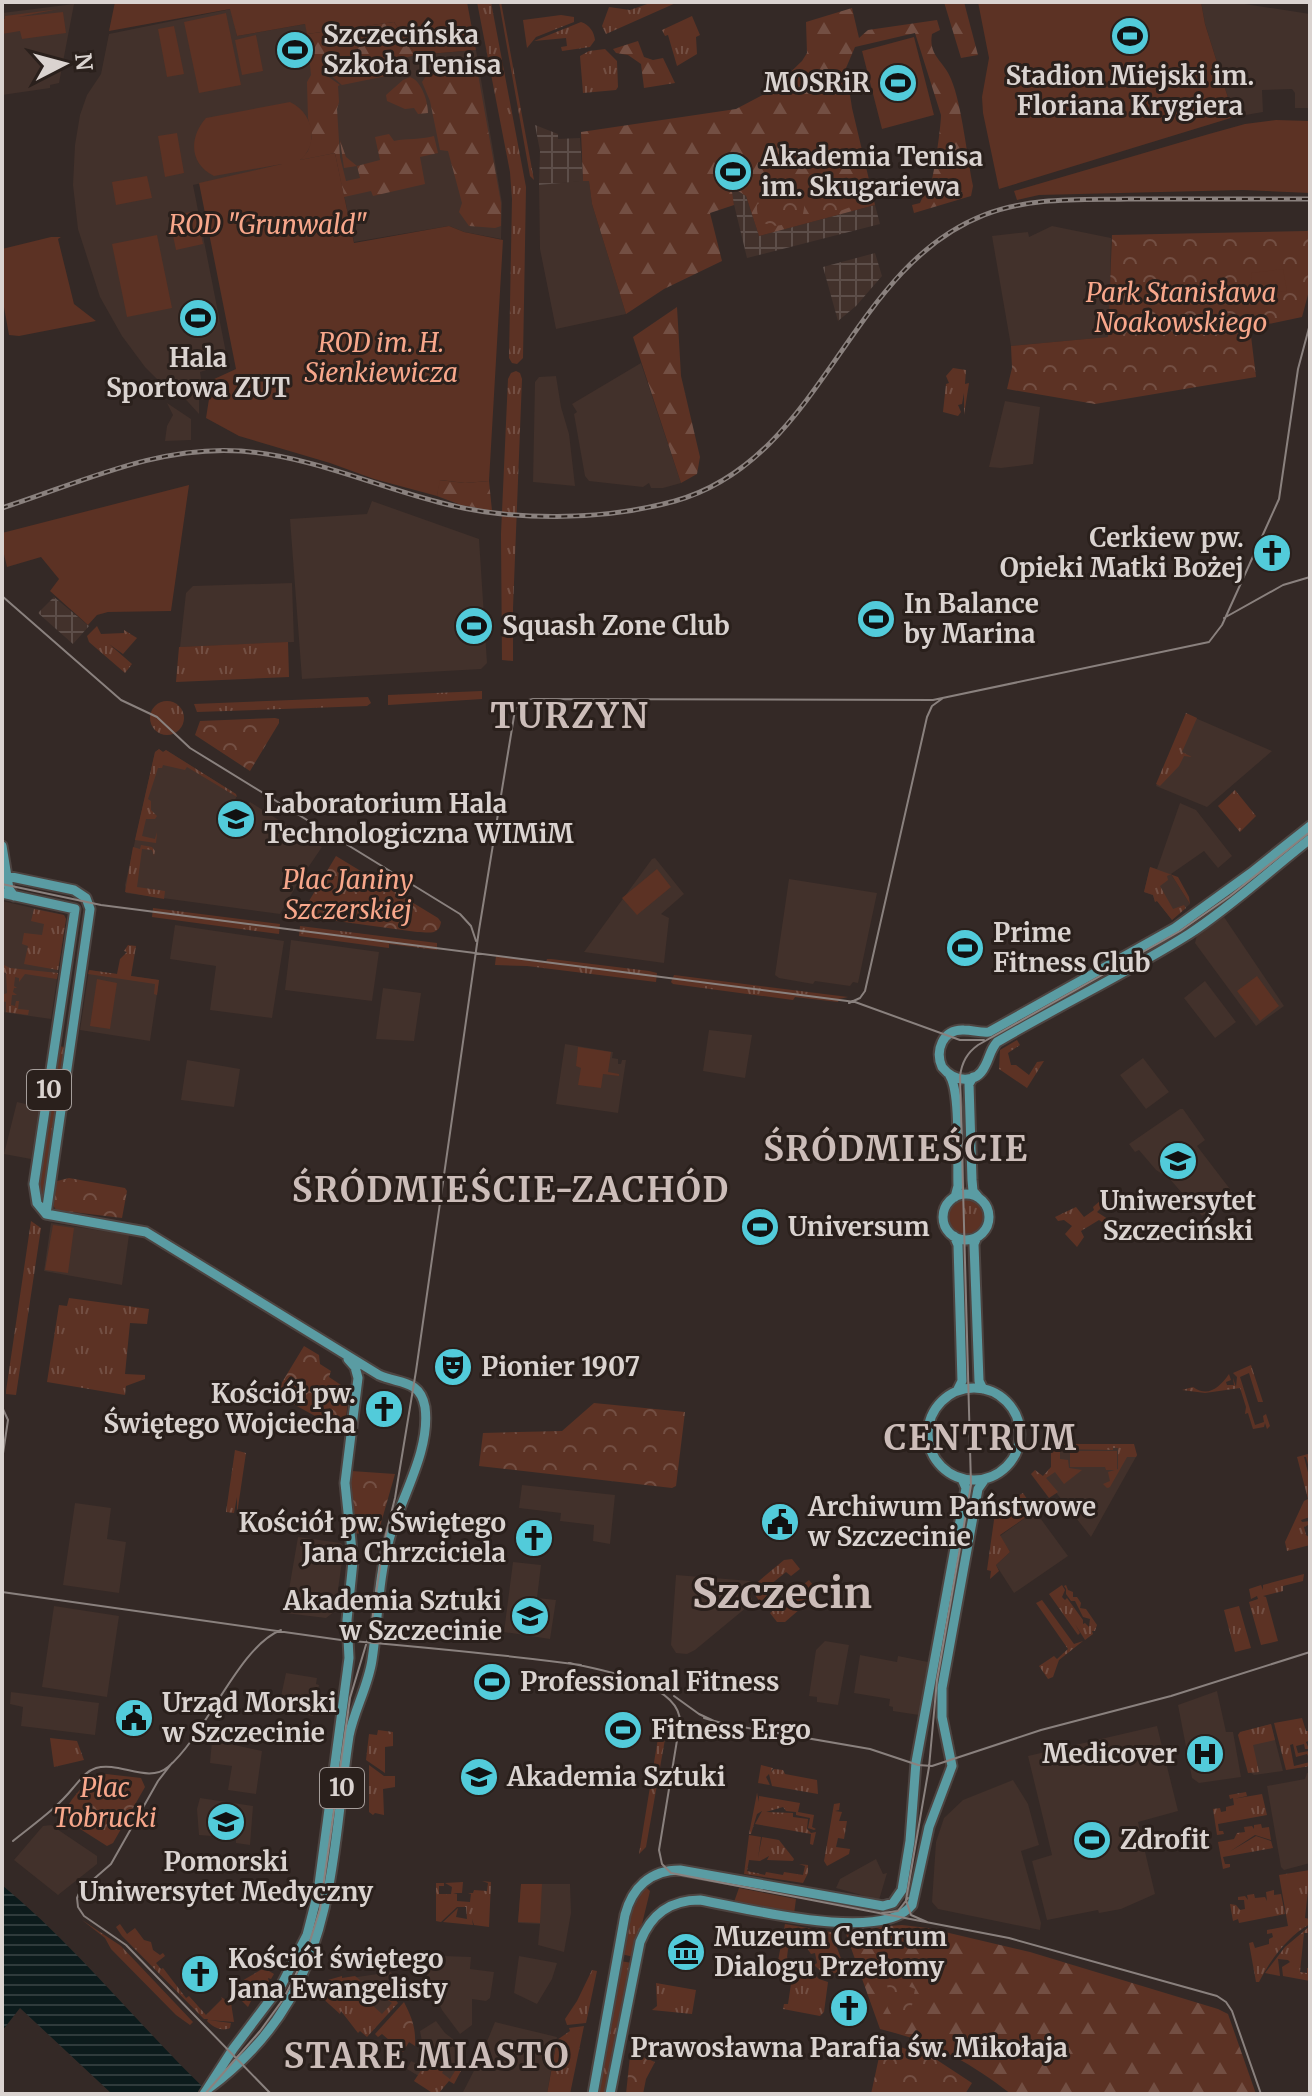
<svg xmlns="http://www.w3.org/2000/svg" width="1312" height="2096" viewBox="0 0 1312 2096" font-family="Merriweather,serif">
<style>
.built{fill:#42312b}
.industrial{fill:url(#industrial-grid)}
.grass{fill:url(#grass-tufts)}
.forest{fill:url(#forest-firs)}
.park{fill:url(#park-crowns)}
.garden{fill:#5c3224}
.water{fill:url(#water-rules)}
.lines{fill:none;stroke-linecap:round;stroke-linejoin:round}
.major-casing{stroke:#4d4441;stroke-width:13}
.major{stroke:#5a9ca3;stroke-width:9}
.tram{stroke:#8a817e;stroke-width:2}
.rail-casing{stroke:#8a817e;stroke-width:5}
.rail{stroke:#2a201c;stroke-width:2;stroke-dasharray:6;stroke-linecap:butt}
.labels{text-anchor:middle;stroke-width:6;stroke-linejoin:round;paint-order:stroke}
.shield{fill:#2a201c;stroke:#a59d9a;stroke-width:2}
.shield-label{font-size:24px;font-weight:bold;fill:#dad3d0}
.poi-label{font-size:26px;font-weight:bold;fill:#dad3d0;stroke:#2a201c;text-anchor:start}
.park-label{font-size:26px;font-style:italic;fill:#f8a78b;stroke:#2a201c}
.district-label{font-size:34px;font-weight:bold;letter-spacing:2px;fill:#ccbdb9;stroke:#2a201c}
.town-label{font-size:42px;font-weight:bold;fill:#ccbdb9;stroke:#2a201c}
</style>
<defs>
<pattern id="industrial-grid" width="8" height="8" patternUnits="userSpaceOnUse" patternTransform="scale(2)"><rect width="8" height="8" fill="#42312b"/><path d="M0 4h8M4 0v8" fill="none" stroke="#5d4e49"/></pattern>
<pattern id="grass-tufts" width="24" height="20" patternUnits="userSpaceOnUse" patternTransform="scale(2)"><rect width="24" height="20" fill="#5c3224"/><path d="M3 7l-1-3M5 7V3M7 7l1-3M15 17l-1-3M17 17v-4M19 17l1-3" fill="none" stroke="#734f43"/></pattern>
<pattern id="forest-firs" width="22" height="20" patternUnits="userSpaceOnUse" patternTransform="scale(2)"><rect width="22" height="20" fill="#5c3224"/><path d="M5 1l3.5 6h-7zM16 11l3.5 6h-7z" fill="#734f43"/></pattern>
<pattern id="park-crowns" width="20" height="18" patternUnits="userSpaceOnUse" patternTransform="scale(2)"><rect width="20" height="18" fill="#5c3224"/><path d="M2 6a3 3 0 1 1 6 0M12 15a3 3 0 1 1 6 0" fill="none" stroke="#734f43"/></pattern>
<pattern id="water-rules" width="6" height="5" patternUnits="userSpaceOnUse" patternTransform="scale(2)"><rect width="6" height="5" fill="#0c1b1c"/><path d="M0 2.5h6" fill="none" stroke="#2f3b3c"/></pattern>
</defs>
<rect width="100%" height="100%" fill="#342926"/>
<path class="built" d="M1201 2H1232L1310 14V108H1295V93L1292 89 1262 90 1263 112 1234 117 1205 24Z
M74 4 59 83 50 85V88L2 95V13Z
M231 9 237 36 305 24 323 71 416 55 476 50 502 203 501 239 464 232 449 226 354 242 335 153 193 185 228 363 200 372 202 385 199 395V414L168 380 161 383 145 367 122 336 100 297 78 229 73 185 75 145 80 115 87 95 101 74 109 34Z
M589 180 592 204 626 314 556 329 540 249 539 185Z
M1052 226 1111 238 1109 337 1011 346 992 236 1028 232 1029 237Z
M641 363 681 483 663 488H651L649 483 643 487 589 481 585 476 574 414 577 412 572 404Z
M556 376 561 407 569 434 575 486 533 482 535 382 539 377Z
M1005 401 1040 407 1033 464 1001 468 989 467Z
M167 403 191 419V440L165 441 167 426 173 415Z
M372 501 479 539 487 663 481 669 302 679 290 519 367 514Z
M292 583 294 642 180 647 186 593 193 586Z
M1186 714 1272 751 1207 807 1156 786Z
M159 749 163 752 166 750 236 794V798L231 806 241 813 250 802 322 847 305 872 306 877 299 887 296 886 280 914 126 893 125 885 155 752Z
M1180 803 1196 810 1232 856 1218 868 1204 851 1171 874 1190 904 1172 920 1157 901 1155 902 1153 895 1144 892 1150 867 1157 869Z
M655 858 684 894 661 914 669 918 664 963 584 952 652 859Z
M789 879 877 893 858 983 853 982 850 986 815 981 813 984 779 978 775 975Z
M2 901 64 915 66 919 51 1019 2 1012Z
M1224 917 1284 1006 1256 1026 1195 943 1197 935Z
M175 925 284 941 272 1018 210 1010 216 966 170 959Z
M291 940 379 952 372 1001 285 990Z
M89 970 159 980 150 1041 80 1030Z
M1205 981 1236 1022 1215 1038 1184 998Z
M383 988 421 993 414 1041 376 1039Z
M709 1030 752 1035 745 1078 703 1071Z
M565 1044 613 1052 612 1058 618 1059V1064H621L622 1060H626L618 1113 556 1104Z
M1143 1058 1169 1092 1146 1109 1120 1075Z
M187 1060 240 1069 234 1107 181 1100Z
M17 1102 39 1107 31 1159 4 1154Z
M1180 1109H1183L1205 1140 1197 1146 1233 1193 1202 1216 1169 1178 1156 1170 1139 1150 1135 1152 1129 1144Z
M51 1223 129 1235 122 1285 44 1271Z
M1051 1444 1132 1445 1137 1455 1091 1537 1043 1476 1052 1467Z
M522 1485 615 1495 610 1544 593 1541 594 1525 560 1521 561 1513 519 1508Z
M75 1503 111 1508 107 1539 126 1542 119 1593 63 1585Z
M1035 1511 1068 1556 1014 1593 996 1565 1010 1552 1000 1536Z
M298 1537 341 1543 344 1547 335 1611 326 1618 285 1613Z
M513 1562 541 1565 537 1598 556 1600 550 1639 504 1632Z
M676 1575 751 1581 748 1589 753 1602 695 1650 687 1654 676 1653 671 1645Z
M54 1606 119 1616 107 1697 42 1687Z
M825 1641 849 1645 838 1705 817 1702V1697L809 1696 816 1650Z
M860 1655 897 1662 898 1656 928 1662 919 1715 893 1711V1707L889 1706 890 1699 854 1693Z
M286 1673 317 1678 316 1684 319 1685 313 1716 281 1710 283 1702 280 1701Z
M1217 1691 1226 1732H1233L1241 1777 1199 1783 1192 1778 1178 1705Z
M11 1692 99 1703 95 1735 21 1726 23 1707 10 1704Z
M1271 1724 1283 1771 1254 1775 1248 1771 1241 1732Z
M1157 1726 1178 1811 1138 1822 1155 1894 1121 1909 1099 1913 1098 1910 1047 1920 1032 1861 1052 1855 1028 1756Z
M212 1740 262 1751 256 1794 228 1790 232 1766 210 1763Z
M1310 1772V1863L1284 1870 1281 1867 1267 1786 1305 1779 1307 1773Z
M1013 1780 1028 1804 1039 1845 1021 1851 1041 1923 1040 1930 938 1909 932 1902 936 1842 944 1818 963 1800Z
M200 1798 253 1806 250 1845 236 1843V1838L199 1835 197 1809Z
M51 1825 97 1856V1864L58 1895 14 1860 43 1826Z
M876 1859 883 1874 887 1873 879 1900 836 1888 840 1879Z
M521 1884H570L571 1913 564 1952 538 1945 540 1924 518 1923Z
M418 1955 471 1957 470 1969 494 1972 490 1998 486 2001 472 1999V2025L460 2034 442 2010Z
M519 1956 557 1963 552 1979 537 2004 514 1993Z
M391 1972 396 1983 389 1994 395 2003 372 2029 344 1979Z
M436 2021 445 2033 466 2049 451 2079 417 2075 407 2069 411 2061 422 2066 433 2051 428 2046 425 2049 423 2047 420 2031Z
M495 2022 557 2037 547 2094H462L479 2061Z"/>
<path class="industrial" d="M535 125 558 134V139L580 138 583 181 539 185 540 151Z
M738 191 746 196 759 236 875 205 880 224 747 258 731 192Z
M875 253 882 276 856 306 838 321 823 267Z
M54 597 89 626 73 644 38 613Z"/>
<path class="grass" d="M477 2H491L526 187 523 358 517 364 512 363 509 358 512 199 510 172Z
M499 2H501L534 180 530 176Z
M653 2H678L606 34 602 26 609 7 630 10Z
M561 15 574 17V22L536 37 527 48 523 20Z
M692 16 700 35 696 37 697 54 677 66 668 35 665 36 662 30Z
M581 22C590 25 594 32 595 40L590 47 562 51 561 47 567 46 566 38 534 41Z
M605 49 617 61 618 87 616 90 583 93 580 56 589 51Z
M953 368 966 370 965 384 969 383 964 415V393L962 404 958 405 961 412 958 416 943 412 946 384 949 383 946 376Z
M516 371 520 373 522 379 513 608V661L502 660 501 534 508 379 511 373Z
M97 626 101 634 124 633V630L137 638 123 654 109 644 132 664 125 673 89 642 87 636Z
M288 642 289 677 176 682 179 647Z
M482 691V699L388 705V695Z
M368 697 371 703 367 706 197 712 194 704Z
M150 718a17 17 0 1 1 34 0a17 17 0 1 1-34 0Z
M1186 713 1197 718 1182 752 1192 757 1184 756 1179 766 1160 786 1156 784Z
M159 749 163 752 166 750 236 794 237 797 187 767 185 770 163 765 162 768H158L148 799 151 801V810L157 816 155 819H146L142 836 155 839 157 832 156 843 135 840 155 752Z
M1235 790 1256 816 1240 832 1218 806Z
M141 845 152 847 155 851 154 856 152 850 142 849 137 887 165 891 164 899 125 892 133 847 140 849Z
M1150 867 1178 877 1189 897 1190 904 1171 874 1167 876 1168 880 1160 886 1173 909 1184 905 1186 908 1172 920 1157 901 1155 902 1153 895 1144 892Z
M153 908 280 924 279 934 152 917Z
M34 909 64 915 66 919 58 970 24 964 28 946 22 944 24 933 42 935 44 924 31 921Z
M300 926 437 943V950L389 944V948L299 936Z
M128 945 136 946 131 976 159 980 157 995 154 994 155 984 88 974 89 970 117 974 120 959 127 952 124 951Z
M496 956 546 962 547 959H551L649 971 657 973 656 982 527 966 495 965Z
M2 964 10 968 58 973 57 979 25 974 19 982V978L15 977 14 986 17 988H14L13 992 17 995H12L11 1005 15 1006 16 1001H19L18 1009 29 1010 28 1015 6 1012V1002L2 1001V995L7 993 6 973 2 972Z
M674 975 848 997 839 999 838 1002 795 997 793 1000 673 984 671 982Z
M1017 1040 1020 1045 1008 1053 1011 1065H1016L1029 1075 1037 1062 1044 1061 1027 1088 999 1069 1000 1050Z
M58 1046 65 1047 44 1206 38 1192Z
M947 1217a19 19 0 1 1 38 0a19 19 0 1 1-38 0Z
M1100 1201 1104 1205 1097 1212 1111 1221 1107 1225 1099 1220 1081 1231 1084 1237 1077 1247 1065 1234 1072 1226 1064 1220 1058 1221 1055 1217 1076 1207 1084 1217 1094 1210 1093 1207Z
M31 1221 41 1228 16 1395 6 1394V1391Z
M69 1298 149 1309 147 1324 130 1323 125 1374 145 1375V1379L126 1386 125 1395 47 1382 59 1305 67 1306Z
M1251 1365 1263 1402H1258L1249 1373 1240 1377 1255 1425 1264 1422 1263 1416 1266 1414 1270 1426 1267 1429 1265 1423 1264 1427 1253 1429 1248 1413 1245 1414 1246 1407 1240 1388 1205 1393 1182 1390 1193 1387C1208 1398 1220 1387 1229 1374L1231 1380 1226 1382 1227 1385H1234L1233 1378 1236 1387 1237 1377 1233 1373Z
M1060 1444H1134L1137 1455 1136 1457H1127L1110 1487 1107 1488 1103 1484 1110 1481 1108 1472 1118 1469V1448H1113V1450L1060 1449Z
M235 1450 246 1453 237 1514V1497L234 1513 226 1512Z
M1051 1450 1060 1451V1459L1068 1460 1069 1468 1082 1470 1064 1484 1055 1472 1046 1478 1058 1492 1049 1498 1031 1474 1035 1470 1043 1476 1051 1467Z
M1308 1454 1310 1472 1306 1457H1304L1310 1480V1517L1301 1520 1302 1522 1310 1521V1524L1304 1527 1306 1535 1310 1538V1545L1287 1551 1285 1542 1304 1501 1308 1499 1297 1457Z
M1023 1493 1035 1511 1000 1535 1010 1552 996 1565 999 1571 990 1579 991 1571 987 1570 995 1513 992 1504 996 1502 1004 1514 1015 1506 1011 1500Z
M792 1559 800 1569 791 1576 786 1572 765 1589 769 1594 760 1602 753 1592 754 1585 784 1560Z
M1304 1574 1303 1581 1283 1586V1591L1263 1596 1266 1597 1278 1641 1261 1645 1249 1602 1258 1599 1257 1596 1251 1599 1249 1589 1261 1585 1263 1590V1585Z
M809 1580 816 1589 815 1596 785 1622H777L770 1613 780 1604 786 1608 803 1593 799 1588Z
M1062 1585 1065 1590 1062 1597 1065 1600 1067 1598 1083 1620V1624L1085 1623 1089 1627 1090 1619 1083 1617 1075 1601H1071L1066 1594V1589L1064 1586 1066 1585 1068 1590 1073 1592V1597H1077L1081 1603 1080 1608 1086 1609 1097 1625 1095 1631H1092L1093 1634 1085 1640 1075 1624 1080 1633 1078 1635 1049 1594Z
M1042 1600 1074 1644 1083 1641 1059 1660 1053 1677 1048 1679 1039 1666 1054 1656 1057 1659 1068 1649 1036 1603Z
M1239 1606 1251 1648 1235 1652 1224 1610Z
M1302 1718 1306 1731H1310V1740L1306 1742 1309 1749H1305L1304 1744 1296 1746 1298 1753 1309 1751 1310 1760 1307 1754 1296 1757 1293 1744 1290 1745 1294 1766 1310 1762V1766L1286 1770 1274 1723Z
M1271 1724 1275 1740 1253 1745 1259 1772 1248 1773 1238 1735 1240 1732Z
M660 1726 667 1728 646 1847 639 1854Z
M378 1730 393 1732V1746L385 1747V1773L366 1760 369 1734 377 1735Z
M50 1738 77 1741 84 1760 54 1767Z
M369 1765 384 1776H395V1787L383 1789 384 1815 375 1813 373 1815 369 1812Z
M761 1765 773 1768 771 1772 774 1769 783 1770 785 1774 817 1780 818 1794 772 1786 769 1774 766 1777 770 1785 758 1783Z
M1246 1792 1247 1796 1233 1799 1262 1794 1267 1815 1218 1824 1219 1831H1223L1224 1834 1217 1835 1213 1809 1220 1808 1221 1812 1226 1811V1807L1234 1805 1233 1798 1230 1799 1229 1795Z
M757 1793 759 1802V1796L800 1803 798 1812 814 1815 812 1827 816 1829 814 1830 808 1828 810 1818 796 1815V1812L786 1811 783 1807 766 1812 793 1813V1817L808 1819 807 1829 811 1833 816 1832 813 1845 810 1844 811 1834 755 1824 762 1811 757 1814 751 1834H749Z
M840 1803 839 1810 835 1811 842 1812 839 1821H847L844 1839 838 1838 836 1847 850 1849 849 1854 827 1866 824 1861 834 1804Z
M1261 1824 1262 1828 1269 1827 1271 1840 1255 1835 1229 1852 1256 1836 1271 1841 1273 1848 1223 1857 1225 1864H1230V1867L1223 1869 1218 1842 1234 1839 1237 1833 1245 1832 1244 1827 1252 1826 1254 1829V1825Z
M749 1835 761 1837 758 1858 762 1837 779 1840 794 1859 793 1861 767 1860 769 1856 760 1861 749 1860 747 1871 765 1875 766 1872 783 1875 784 1872 803 1875 805 1866 799 1864 808 1865V1873L803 1883 744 1874Z
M1310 1870 1305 1918 1310 1919V1924C1288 1936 1271 1959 1259 1982H1256L1249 1943 1253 1942 1255 1948 1269 1944V1939L1273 1937 1272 1933 1267 1934V1930L1288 1926 1279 1875Z
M482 1881 491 1882 489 1927 474 1925 472 1919 473 1925 443 1922 458 1908 456 1917 467 1919 466 1907H457L441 1922 436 1921V1883H444V1886H439V1894H451L452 1887 445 1883 463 1882 462 1893H453L457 1894V1901L470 1902 471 1894 468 1893H473L474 1890 487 1891 488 1883Z
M645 1886 650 1891 634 1957 621 1954 635 1898Z
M739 1888 796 1899 794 1914 734 1902Z
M1274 1890V1895L1281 1894 1285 1914 1239 1923 1238 1919 1233 1921 1230 1904 1236 1905 1240 1910 1245 1909 1244 1900H1238V1897L1245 1896 1248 1900 1247 1895 1254 1894 1255 1898 1265 1897 1267 1901 1266 1892Z
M82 1920 121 1946 193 2022 190 2025 176 2015 111 1949 105 1938Z
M120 1924 127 1934 135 1928 144 1940 151 1942 153 1950 160 1955 163 1953 165 1956 156 1963 161 1969 163 1968 186 1998 189 1996 206 2015 222 1999 221 1997 231 2003 234 2022 208 2020 231 2023 230 2028C222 2032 213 2027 207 2021L208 2019H204L122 1936 116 1927Z
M785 1924 831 1932 845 1969 846 1971 825 1975 814 1965 817 1963 815 1953 811 1954 805 1945 796 1944 788 1949 787 1957 790 1964 807 1968 819 1979 828 1982 824 2012 820 2016 783 2009 784 2004H788L791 1984 789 1983 791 1969 777 1966Z
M1310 1926V1933H1304L1300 1972 1307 1973V1968H1310V1981L1283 1976 1282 1967 1290 1962 1288 1960 1278 1959 1280 1976 1265 1973 1285 1947Z
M620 1961 632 1963 606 2094H598Z
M264 1968 274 1974 271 1979 268 1978 269 1982 263 1990 257 1989 256 1999 251 2001 248 2007 241 2000 235 1999 229 1987 238 1984 252 1989 240 1982Z
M592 1970 597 1971 586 2023 567 2025 565 2019 577 2001Z
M342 1976V1978L355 1976 360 1980 357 1984 360 1990H365L361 1995 382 2014 392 2003 377 1992 380 1988 389 1992 398 2003 367 2037 360 2031 358 2033 341 2011 340 2014 319 1995 328 1980Z
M656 1983 696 1990 692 2014 652 2010 657 2006Z
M584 2026 570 2094H547L557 2040 570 2031 569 2028Z
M434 2051 440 2056 438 2059 446 2065 442 2073 450 2079 458 2066 462 2069 454 2084 449 2081 438 2094H434L414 2081Z"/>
<path class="forest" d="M944 2H964L978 55 961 58Z
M852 8 859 38 868 30 937 20 940 30 932 34C928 56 944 61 951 79 962 105 967 157 973 186L971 196 914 213 912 205 920 203C923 195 929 187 932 179 935 168 941 126 941 115L915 33 855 47 846 68 852 108 875 205 759 236 746 196 738 191 732 192 734 205 710 213 722 261 664 289 626 314 592 204 589 181H583L581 132 736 109 772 90 802 61 807 53 806 22Z
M394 22 416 55 396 60V74L342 85 328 73H323L340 85 338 86 339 102 337 109 340 157 346 181 360 178 357 166 344 168 340 140 346 157 357 166 380 160 375 137 389 134 394 141C408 138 420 140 434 136L438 153 420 157 425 184 373 196 371 191 344 197 335 153 300 160 308 151 312 137 308 118 307 82 311 75 307 34Z
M638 41 644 57 653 60 663 58 675 83 644 88 641 64 628 55 616 53 613 49Z
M476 63 501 203V226L495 228 469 226 459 212 462 203 448 151 440 150 430 101 422 82 430 70Z
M410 77C422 81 428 102 428 113L418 114 414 108 405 109 387 101 386 95 403 80Z
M677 307 681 376 700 457 697 474 681 483 633 337Z
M439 480 465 483 489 481 492 511 461 505 437 496Z
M902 1925 928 1928 1030 1952 1218 2009 1228 2014 1256 2094H1011C968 2061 933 2042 880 2029L846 1934 852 1929Z"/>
<path class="park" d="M822 189 851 196 853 206 824 217H810L807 200 812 192Z
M783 190 801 193 805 202 803 214C789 228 755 234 757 205L769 195Z
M1310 229V287L1302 317 1250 328 1256 377 1095 404 1007 389 1012 368 1011 346 1108 337 1112 235 1307 231Z
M275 718 279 719V723L250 771 195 735 200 721Z
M336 856 438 918 441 922C439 936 428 932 417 932L300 916Z
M69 1178 125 1188 127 1191 122 1218 56 1210 53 1205 57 1181Z
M304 1346 319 1355 320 1364 331 1371 329 1377 347 1389 350 1387 345 1425 326 1422 275 1394Z
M594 1403 685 1412 676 1486 672 1488 479 1466 483 1433 562 1431Z
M351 1471 395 1474 379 1530 355 1534 351 1496Z
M106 1774 141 1778 145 1787 113 1843 107 1846 66 1820 63 1814C72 1798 87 1776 106 1774Z
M887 1985 908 1986 915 1989 909 2022C889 2019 892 2014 884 2000L888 1989Z
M404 2002C412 2018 416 2028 415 2046L409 2042 403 2052 382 2034 378 2037 375 2034Z
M895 2045 937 2060 972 2083 965 2094H871L881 2048Z
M631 2046 643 2057 655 2062 646 2079 643 2094H626Z"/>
<path class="garden" d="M115 2H467L476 50 416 55 394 22 307 34 305 24 237 36 230 9 109 31Z
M978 2H1201L1205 24 1234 117 999 189 983 113 982 97 989 58Z
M59 9 18 17 63 12 66 33 22 39 20 31 2 34V19H5V16Z
M226 13 241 85 199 93 184 22Z
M174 26 184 74 167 77 158 29Z
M256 35 263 71 242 75 235 40Z
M914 37 934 115 882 129 862 51Z
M290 102C313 113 320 143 300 160L335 153 354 243 449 226 464 232 503 240 489 481 465 483 440 480 437 496 374 479 330 463 239 436 206 418 212 380 236 369 199 183 282 164 214 176C189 164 189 137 206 118Z
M1276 120 1310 121V193L1243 190 1039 195 1017 200 1014 191 1209 134 1245 124Z
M177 133 184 173 165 177 158 136Z
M741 153 749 182 723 188 717 163 736 159 735 154Z
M147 176 152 198 116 205 112 182Z
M196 211 203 244 176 250 169 216Z
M157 235 172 308 127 317 112 244Z
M51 237H61L58 239 74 304 96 321 19 336 9 335 2 296V249Z
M1283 269 1287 291 1254 295 1251 273Z
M189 485 171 611 108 612 97 615 88 625 50 591 59 579 41 557 7 567 2 546V533Z
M657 869 671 887 637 915 622 898Z
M1257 976 1279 1006 1260 1021 1237 991Z
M97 979 117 983 110 1029 90 1026Z
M578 1047 611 1052 608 1072 619 1074V1076L603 1074 601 1088 578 1085 581 1068 576 1066Z
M53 1225 74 1228 68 1273 45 1270Z
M1070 1451H1117V1470H1106L1105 1467H1070Z
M521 1884H542L540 1923 518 1922Z"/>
<path class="water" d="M2 1885C78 1948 139 2026 210 2094H112L20 2008 2 2031Z"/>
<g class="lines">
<g class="major-casing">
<path id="major" d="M1310 826 1251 873 1175 928 989 1032C980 1033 973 1030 964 1030 942 1029 935 1051 942 1067 954 1082 976 1085 985 1066 990 1057 990 1050 997 1042 1060 1005 1127 973 1189 934 1232 906 1270 870 1310 839
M2 846 9 889 14 896
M2 875 74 890 86 898 90 909 46 1214
M2 893 75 909 34 1184 37 1203 46 1214
M950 1076C961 1094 957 1162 958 1186L955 1197
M973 1077 969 1084 972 1180 973 1191 978 1197
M943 1217a23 23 0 1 1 46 0a23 23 0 1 1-46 0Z
M46 1214 146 1232 379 1375C399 1384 420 1379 425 1407 431 1451 400 1499 389 1540 378 1579 378 1621 372 1660 368 1687 354 1710 349 1736 337 1813 336 1895 305 1968 285 2017 251 2057 208 2089
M954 1236 958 1245 962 1381 957 1391
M977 1237 974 1244 979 1381 983 1389
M928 1434a46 46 0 1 1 92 0a46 46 0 1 1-92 0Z
M204 2094 233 2049 282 1984 307 1935 318 1892 349 1658 347 1620 353 1561 345 1483 358 1378 355 1367 348 1359
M593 2094 625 1915C632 1888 650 1870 680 1870L883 1906 893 1903 902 1890 910 1841 916 1762 966 1488 962 1479
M610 2094 640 1942C651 1914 670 1900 700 1900 746 1908 881 1944 912 1905L929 1827 952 1766 942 1717V1688L978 1489 985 1479"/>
</g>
<use href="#major" class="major"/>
<path class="tram" d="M2 596 121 700 157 717 190 748 460 914 471 926 476 941
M1224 618 1283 585 1310 577
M2 884 101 905 855 1002 960 1040H984
M849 1003 860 998 865 991 927 717 932 706 943 698
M2 1407 8 1420 2 1460
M2 1592 341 1640C421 1647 501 1654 581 1665
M569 1663C599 1669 680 1683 680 1722L659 1850 662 1864 671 1873 1009 1938 1217 1996 1226 2002 1232 2011 1261 2094
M674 1696 699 1714 714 1721
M704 1718 725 1724 870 1749 918 1765 932 1766 1041 1730 1171 1696 1310 1652
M172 1763 158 1781 111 1864 80 1891 77 1898 78 1907 84 1916 126 1945 271 2094
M13 1841C34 1824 56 1809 73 1788 80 1780 86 1771 96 1768 119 1761 148 1784 168 1767 206 1735 239 1646 281 1630
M882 1913 898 1911 908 1898
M927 1922 911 1915 906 1900 929 1767 937 1680 971 1485 960 1076C962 1062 967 1053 978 1045L1180 931 1230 896 1310 832
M205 2094 260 2031 284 1998 306 1954 320 1909 350 1698 371 1628 383 1546 395 1498 416 1371 479 930 515 710 524 701 533 699 933 700 1209 642 1222 625 1279 499 1298 369 1310 324"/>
<g class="rail-casing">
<path id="rail" d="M2 508C80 483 157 445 241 451 309 456 372 485 438 502 510 522 603 521 675 501 824 459 846 269 984 215 1030 197 1079 200 1128 199 1189 199 1249 199 1310 199"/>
</g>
<use href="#rail" class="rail"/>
</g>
<defs>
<g id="stadium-disc" transform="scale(2)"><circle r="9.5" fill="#52cbda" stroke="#2a201c"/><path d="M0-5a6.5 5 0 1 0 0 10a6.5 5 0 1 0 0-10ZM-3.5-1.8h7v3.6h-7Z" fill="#111"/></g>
<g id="church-disc" transform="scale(2)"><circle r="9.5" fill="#52cbda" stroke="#2a201c"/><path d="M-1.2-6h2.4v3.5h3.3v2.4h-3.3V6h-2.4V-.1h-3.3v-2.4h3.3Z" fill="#111"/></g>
<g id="university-disc" transform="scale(2)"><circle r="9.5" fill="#52cbda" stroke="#2a201c"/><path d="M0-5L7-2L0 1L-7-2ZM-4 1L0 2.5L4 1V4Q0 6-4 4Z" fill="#111"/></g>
<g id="theatre-disc" transform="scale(2)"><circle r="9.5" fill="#52cbda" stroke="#2a201c"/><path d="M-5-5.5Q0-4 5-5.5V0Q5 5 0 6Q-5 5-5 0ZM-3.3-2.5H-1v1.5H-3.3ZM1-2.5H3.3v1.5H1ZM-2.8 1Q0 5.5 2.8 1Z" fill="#111"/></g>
<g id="civic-disc" transform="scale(2)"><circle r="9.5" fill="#52cbda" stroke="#2a201c"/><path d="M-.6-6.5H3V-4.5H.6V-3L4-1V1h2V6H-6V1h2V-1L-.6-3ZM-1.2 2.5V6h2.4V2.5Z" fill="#111"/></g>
<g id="hospital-disc" transform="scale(2)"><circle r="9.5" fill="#52cbda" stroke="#2a201c"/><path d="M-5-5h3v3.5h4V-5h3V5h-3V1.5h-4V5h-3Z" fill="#111"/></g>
<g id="museum-disc" transform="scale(2)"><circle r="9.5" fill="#52cbda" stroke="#2a201c"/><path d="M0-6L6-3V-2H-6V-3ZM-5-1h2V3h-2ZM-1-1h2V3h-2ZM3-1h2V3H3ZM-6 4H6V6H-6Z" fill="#111"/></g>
</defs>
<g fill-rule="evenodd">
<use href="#stadium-disc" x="1130" y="36"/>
<use href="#stadium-disc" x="295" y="50"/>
<use href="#stadium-disc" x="898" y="83"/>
<use href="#stadium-disc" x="733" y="172"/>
<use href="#stadium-disc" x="198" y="318"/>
<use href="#church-disc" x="1272" y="553"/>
<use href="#stadium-disc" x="876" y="619"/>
<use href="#stadium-disc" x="474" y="626"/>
<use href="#university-disc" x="236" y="819"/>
<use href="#stadium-disc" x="965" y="948"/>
<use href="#university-disc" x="1178" y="1161"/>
<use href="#stadium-disc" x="760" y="1227"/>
<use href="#theatre-disc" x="453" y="1367"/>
<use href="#church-disc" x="384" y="1409"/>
<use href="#civic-disc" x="780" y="1522"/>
<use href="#church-disc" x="534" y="1538"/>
<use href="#university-disc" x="530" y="1616"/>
<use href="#stadium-disc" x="492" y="1682"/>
<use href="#civic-disc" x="134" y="1718"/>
<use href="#stadium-disc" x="623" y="1730"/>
<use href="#hospital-disc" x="1205" y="1754"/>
<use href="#university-disc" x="479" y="1777"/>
<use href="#university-disc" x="226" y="1822"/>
<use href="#stadium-disc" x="1092" y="1840"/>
<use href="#museum-disc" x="686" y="1952"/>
<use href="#church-disc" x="200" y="1974"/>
<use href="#church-disc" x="849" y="2008"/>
</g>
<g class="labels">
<g class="shield">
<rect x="27" y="1070" width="44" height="40" rx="6"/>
<rect x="320" y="1768" width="44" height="40" rx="6"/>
</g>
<g class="shield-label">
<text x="49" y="1098">10</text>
<text x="342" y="1796">10</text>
</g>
<g class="poi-label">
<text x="323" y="44">Szczecińska<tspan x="323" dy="30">Szkoła Tenisa</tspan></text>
<text x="1130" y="85" text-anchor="middle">Stadion Miejski im.<tspan x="1130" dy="30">Floriana Krygiera</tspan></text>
<text x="870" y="92" text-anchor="end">MOSRiR</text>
<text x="761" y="166">Akademia Tenisa<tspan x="761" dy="30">im. Skugariewa</tspan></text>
<text x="198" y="367" text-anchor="middle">Hala<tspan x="198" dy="30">Sportowa ZUT</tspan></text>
<text x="1244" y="547" text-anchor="end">Cerkiew pw.<tspan x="1244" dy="30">Opieki Matki Bożej</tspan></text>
<text x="904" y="613">In Balance<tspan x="904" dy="30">by Marina</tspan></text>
<text x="502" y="635">Squash Zone Club</text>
<text x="264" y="813">Laboratorium Hala<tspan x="264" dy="30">Technologiczna WIMiM</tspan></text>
<text x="993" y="942">Prime<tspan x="993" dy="30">Fitness Club</tspan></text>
<text x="1178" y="1210" text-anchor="middle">Uniwersytet<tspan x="1178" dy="30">Szczeciński</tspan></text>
<text x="788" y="1236">Universum</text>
<text x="481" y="1376">Pionier 1907</text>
<text x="356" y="1403" text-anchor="end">Kościół pw.<tspan x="356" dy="30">Świętego Wojciecha</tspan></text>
<text x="808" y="1516">Archiwum Państwowe<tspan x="808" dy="30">w Szczecinie</tspan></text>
<text x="506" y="1532" text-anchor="end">Kościół pw. Świętego<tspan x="506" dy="30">Jana Chrzciciela</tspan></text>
<text x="502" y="1610" text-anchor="end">Akademia Sztuki<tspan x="502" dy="30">w Szczecinie</tspan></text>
<text x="520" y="1691">Professional Fitness</text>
<text x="162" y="1712">Urząd Morski<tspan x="162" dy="30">w Szczecinie</tspan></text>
<text x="651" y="1739">Fitness Ergo</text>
<text x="1177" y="1763" text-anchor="end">Medicover</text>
<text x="507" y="1786">Akademia Sztuki</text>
<text x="1120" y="1849">Zdrofit</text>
<text x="226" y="1871" text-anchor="middle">Pomorski<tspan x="226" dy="30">Uniwersytet Medyczny</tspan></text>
<text x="714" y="1946">Muzeum Centrum<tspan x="714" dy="30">Dialogu Przełomy</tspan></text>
<text x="228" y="1968">Kościół świętego<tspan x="228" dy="30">Jana Ewangelisty</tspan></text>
<text x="849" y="2057" text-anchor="middle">Prawosławna Parafia św. Mikołaja</text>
</g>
<g class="park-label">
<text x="268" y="234">ROD "Grunwald"</text>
<text x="1181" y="302">Park Stanisława<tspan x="1181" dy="30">Noakowskiego</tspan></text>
<text x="381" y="352">ROD im. H.<tspan x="381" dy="30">Sienkiewicza</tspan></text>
<text x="348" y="889">Plac Janiny<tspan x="348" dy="30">Szczerskiej</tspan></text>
<text x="105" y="1797">Plac<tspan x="105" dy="30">Tobrucki</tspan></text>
</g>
<g class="district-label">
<text x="570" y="728">TURZYN</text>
<text x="896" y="1161">ŚRÓDMIEŚCIE</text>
<text x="511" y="1202">ŚRÓDMIEŚCIE-ZACHÓD</text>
<text x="981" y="1450">CENTRUM</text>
<text x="427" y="2068">STARE MIASTO</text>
</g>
<g class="town-label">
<text x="782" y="1608">Szczecin</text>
</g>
</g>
<rect width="1312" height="2096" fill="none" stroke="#dad3d0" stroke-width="8"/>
<g transform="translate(64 64) rotate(84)" stroke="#2a201c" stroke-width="6" paint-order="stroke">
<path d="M0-6L14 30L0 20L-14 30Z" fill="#dad3d0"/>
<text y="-12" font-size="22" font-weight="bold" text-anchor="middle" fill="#dad3d0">N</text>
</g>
</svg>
